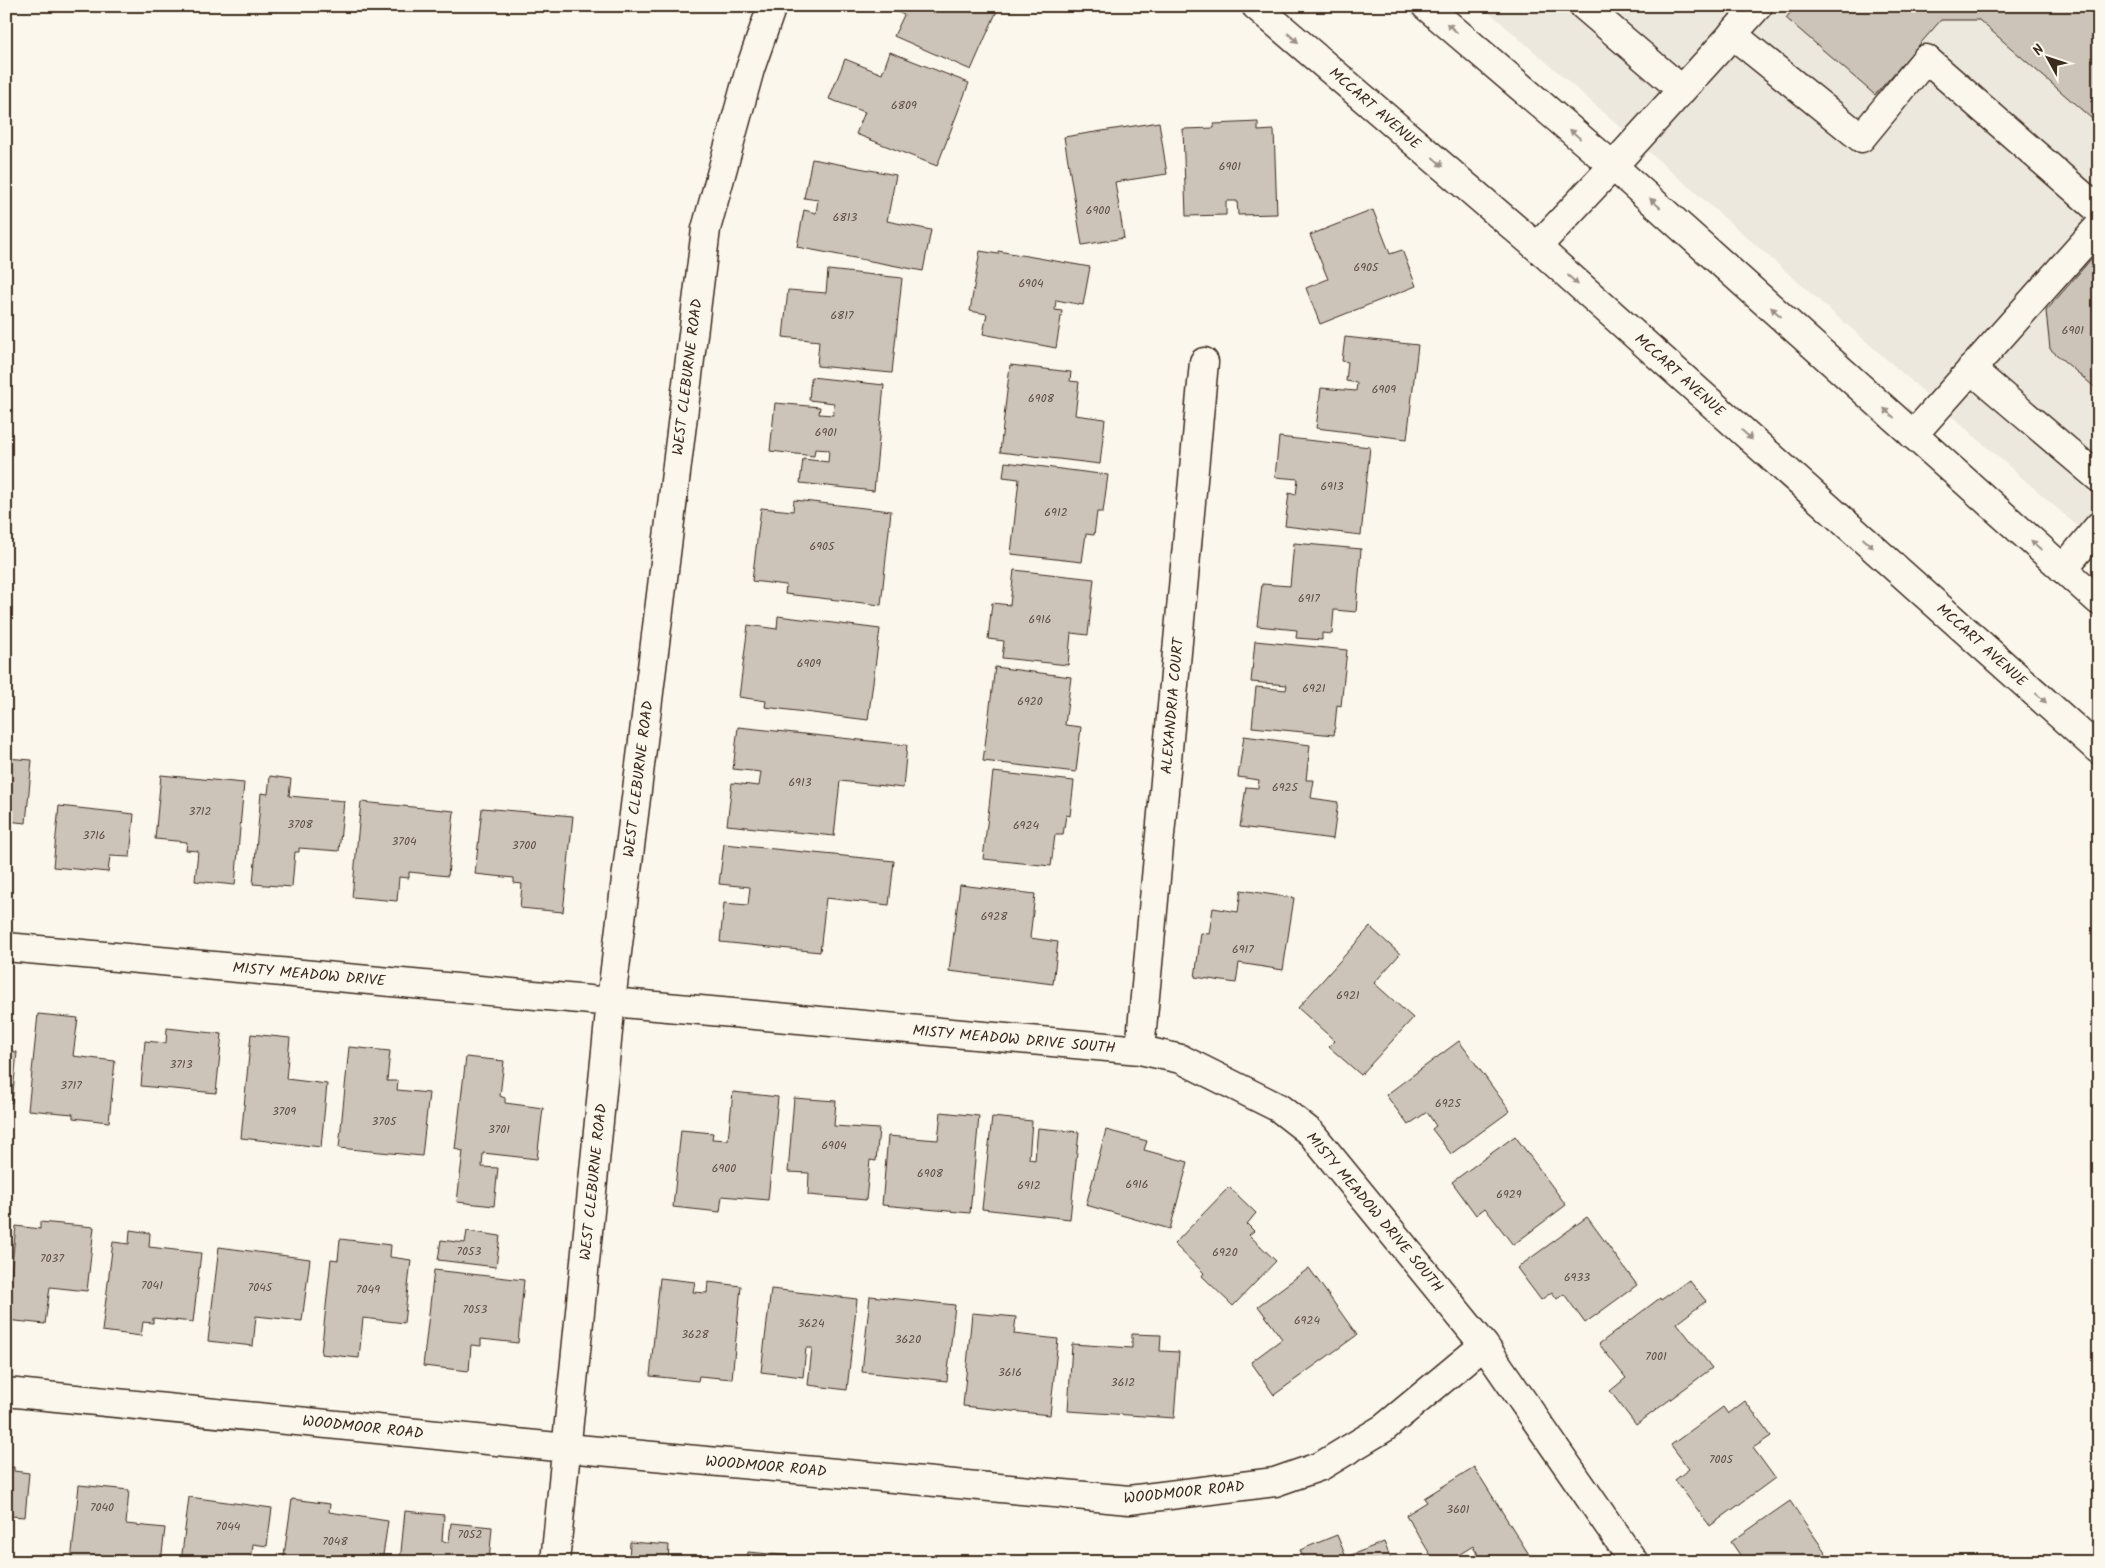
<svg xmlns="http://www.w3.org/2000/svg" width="2105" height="1568" viewBox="0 0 2105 1568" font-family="Kalam,sans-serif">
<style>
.built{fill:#ede8dd}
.building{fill:#ccc4b9;stroke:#3b2a1e}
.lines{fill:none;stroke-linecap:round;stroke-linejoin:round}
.minor-casing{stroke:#3b2a1e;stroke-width:31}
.major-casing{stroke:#3b2a1e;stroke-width:31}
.minor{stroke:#fbf7ec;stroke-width:28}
.major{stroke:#fbf7ec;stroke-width:28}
.oneway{fill:#9b9085}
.labels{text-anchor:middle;stroke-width:4.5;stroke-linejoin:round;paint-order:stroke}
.number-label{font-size:12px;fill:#5f5045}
.street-label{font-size:15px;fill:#3b2a1e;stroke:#fbf7ec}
</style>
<rect width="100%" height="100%" fill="#fbf7ec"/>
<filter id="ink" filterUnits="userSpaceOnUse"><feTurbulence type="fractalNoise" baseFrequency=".02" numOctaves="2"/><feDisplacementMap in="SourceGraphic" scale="10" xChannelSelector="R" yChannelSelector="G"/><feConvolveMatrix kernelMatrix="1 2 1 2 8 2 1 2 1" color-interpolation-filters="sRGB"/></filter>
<g filter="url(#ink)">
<path class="built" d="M1482 6H2099V545Z"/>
<path class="building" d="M884 6H999L971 70 894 36 904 15Z
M1796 6H2099V125L1979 20H1941L1875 95 1786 18Z
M890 52 969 83 937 166 856 134 865 112 829 99 845 59 882 74Z
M1159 122 1167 174 1115 182 1124 238 1082 245 1064 137Z
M1258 122V131L1274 130 1277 214 1238 215 1237 201H1226V215L1186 216 1183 129 1214 128V124Z
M812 159 896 175 887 221 931 230 923 271 797 247 804 210 816 213 818 200 804 198Z
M1373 210 1390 254 1402 250 1416 286 1320 324 1306 288 1328 279 1310 235Z
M2099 250V391L2050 349 2046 311Z
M980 251 998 254V251L1090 267 1083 305 1056 300 1055 310 1062 311 1056 348 983 334 987 314 970 311Z
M828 270 902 278 892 373 817 366 819 341 783 337 788 290 826 293Z
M1345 337 1418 345 1407 439 1316 428 1321 388 1356 391 1357 383 1346 381 1348 362 1342 361Z
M1010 365 1071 372 1070 381 1079 382 1075 415 1105 419 1100 464 1000 452Z
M811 377 884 385 874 491 800 483 803 459 828 462 829 450 815 449 814 456 770 451 775 403 820 407 819 414 833 415 834 403 809 400Z
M1279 437 1370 447 1361 535 1285 526 1289 493 1296 495 1298 479 1275 477Z
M1005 462 1108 475 1103 512H1097L1094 535 1086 534 1082 562 1011 554 1019 479 1003 477Z
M794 500 891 511 881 605 785 594 786 585 752 581 761 508 793 511Z
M1294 543 1361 549 1356 612 1334 610 1332 634 1322 633V640L1296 638 1297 630 1257 626 1262 584 1290 586Z
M1014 570 1094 579 1088 635 1071 633 1068 665 1002 658 1004 641 988 639 992 603 1010 605Z
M778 616 880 629 868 720 765 707 766 701 739 697 748 625 777 629Z
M1255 641 1347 650 1341 706 1337 705 1334 735 1252 727 1256 687 1286 690 1287 685 1251 682Z
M995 667 1071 677 1065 725 1081 727 1076 772 983 761Z
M738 727 907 745 903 788 840 781 834 836 727 825 732 783 759 786 761 772 733 769Z
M1244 736 1310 745 1306 780H1314L1311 798 1338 802 1333 839 1240 827 1246 787 1258 788 1259 780 1238 777Z
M6 758 32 760 26 823 6 821Z
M993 772 1074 781 1070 816 1066 815 1063 835H1055L1051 866 983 859Z
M161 775 244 783 235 885 195 881 198 851 186 850 187 842 155 839Z
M270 776 291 779 289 796 344 801 339 851 299 848V852H295L292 887 253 884 261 793 268 794Z
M361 802 454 811 448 876 409 872V878L399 877 397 901 352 897Z
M59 806 134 814 130 857 110 856 108 872 53 867Z
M482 808 573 816 563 912 520 908 522 884 514 883V878L475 874Z
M724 844 894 861 889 905 826 898 820 952 720 942 724 903 748 905 750 887 719 884Z
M960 885 1035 894 1030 938 1058 942 1053 984 949 971Z
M1241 890 1294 898 1283 970 1239 963 1236 983 1195 977 1201 933 1209 934 1213 908 1238 912Z
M1370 927 1400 954 1374 983 1413 1018 1361 1075 1329 1047 1335 1041 1298 1008Z
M38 1014 78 1018 73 1056 115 1061 109 1122 73 1118V1114L28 1110Z
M167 1028 222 1034 216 1093 141 1086 145 1041 166 1043Z
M251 1034 290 1038 286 1079 327 1084 321 1147 241 1138Z
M1459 1041 1510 1111 1451 1154 1432 1129 1436 1126 1427 1112 1408 1125 1386 1095Z
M349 1047 390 1051 387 1081H398L397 1090 429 1093 422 1156 339 1148Z
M6 1051 17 1052 12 1103 6 1102Z
M466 1057 504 1061 500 1096 505 1098V1103L543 1108 537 1159 483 1153 482 1167 498 1168 494 1206 457 1202 463 1151 455 1149Z
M733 1092 778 1097 768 1200 722 1196 720 1212 673 1207 681 1130 713 1133 712 1139 728 1140Z
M794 1098 836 1101 834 1126 879 1129 876 1161 870 1160 866 1200 808 1195 809 1173 788 1172Z
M941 1112 979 1116 970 1213 882 1205 888 1136 938 1140Z
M992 1117 1032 1121 1029 1159 1035 1160 1038 1128 1079 1132 1070 1219 982 1209Z
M1106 1130 1147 1141 1144 1150 1188 1162 1170 1229 1086 1205Z
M1515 1136 1566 1205 1513 1245 1485 1208 1476 1215 1452 1182Z
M1229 1187 1256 1213 1247 1224 1254 1231 1249 1235 1276 1261 1233 1306 1202 1276 1204 1273 1174 1244Z
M1587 1217 1637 1285 1585 1323 1564 1294 1557 1299 1552 1292 1541 1300 1517 1268Z
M40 1222 94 1227 87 1291 50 1287 45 1324 6 1320 16 1226 40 1229Z
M130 1230 150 1233 149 1247 201 1253 193 1322 153 1318V1323L143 1322 141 1336 102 1331 113 1242 129 1244Z
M467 1231 500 1236 496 1267 438 1260 441 1240 465 1243Z
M340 1239 391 1245 390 1257 411 1260 404 1323 363 1318 359 1358 321 1354 331 1259 338 1260Z
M219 1247 310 1259 302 1321 256 1316 253 1346 208 1341Z
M1309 1268 1357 1335 1274 1395 1251 1362 1282 1339 1258 1306Z
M434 1270 524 1280 518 1343 481 1339V1346L471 1345 469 1371 423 1366Z
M660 1278 695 1282 693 1292 707 1293 708 1282 741 1286 732 1379 699 1376 698 1381 650 1376Z
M1689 1280 1706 1301 1677 1323 1712 1368 1636 1425 1610 1391 1626 1378 1599 1344 1660 1298 1661 1300Z
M771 1289 857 1299 847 1390 808 1385 812 1348H806L803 1377 761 1372Z
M870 1296 955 1305 947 1381 862 1372Z
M972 1313 1016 1317 1014 1334 1058 1339 1050 1415 963 1406Z
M1132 1334 1161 1335 1160 1351 1179 1352 1174 1418 1068 1411 1072 1344 1132 1348Z
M1745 1401 1771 1436 1753 1448 1775 1478 1710 1526 1675 1480 1689 1469 1671 1445 1723 1407 1728 1414Z
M6 1467H14V1471L29 1473 25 1517 10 1516 6 1557Z
M1474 1467 1530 1556 1520 1562H1483L1473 1546 1447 1562H1435L1406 1515 1427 1502 1424 1498Z
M79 1485 129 1490 126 1524 165 1528 161 1562H71Z
M189 1497 272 1508 267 1546 253 1544 251 1562H181Z
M292 1499 330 1504 329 1512 388 1521 382 1562H283Z
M1790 1501 1832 1562H1745L1731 1542Z
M405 1511 444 1515 442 1541 449 1542 451 1523 492 1527 489 1562H400Z
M1337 1535 1346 1557 1384 1542 1392 1562H1305L1300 1550Z
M630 1542 669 1545 668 1562H629Z
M748 1552 791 1556 790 1562H747Z"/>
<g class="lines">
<g class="minor-casing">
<path id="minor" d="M1584 6 1682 90
M1732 34 1861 138 1926 59 2099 210
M1613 166 1758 6
M1971 369 2099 478
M1913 435 2099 226
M2063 569 2099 526
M6 947 1140 1050 1181 1059 1279 1108 1311 1133 1484 1345 1634 1562
M1140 1050 1204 362
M6 1392 567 1448 1129 1500 1275 1482 1321 1466 1384 1428 1484 1345
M555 1562 611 1001 706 229 750 69 772 6"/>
</g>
<g class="major-casing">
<path id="major" d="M1256 6 1537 247 2099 750
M1426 6 1613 166 2099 601
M1537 247 1613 166"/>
</g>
<use href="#minor" class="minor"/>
<use href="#major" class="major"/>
</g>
<defs><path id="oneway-solid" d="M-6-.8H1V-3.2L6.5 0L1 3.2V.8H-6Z" transform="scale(1.25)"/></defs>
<g class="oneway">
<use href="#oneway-solid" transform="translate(1452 28) rotate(-139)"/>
<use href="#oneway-solid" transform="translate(1293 38) rotate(41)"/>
<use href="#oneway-solid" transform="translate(1575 134) rotate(-139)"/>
<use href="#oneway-solid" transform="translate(1438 162) rotate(41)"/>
<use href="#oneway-solid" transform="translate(1655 203) rotate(-138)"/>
<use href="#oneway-solid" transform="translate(1573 280) rotate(42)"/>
<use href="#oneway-solid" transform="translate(1776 312) rotate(-138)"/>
<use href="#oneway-solid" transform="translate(1889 413) rotate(-138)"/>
<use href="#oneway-solid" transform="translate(1747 435) rotate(42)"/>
<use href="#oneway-solid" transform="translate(1868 543) rotate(42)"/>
<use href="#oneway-solid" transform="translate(2036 545) rotate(-138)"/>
<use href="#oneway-solid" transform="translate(2041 698) rotate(42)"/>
</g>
</g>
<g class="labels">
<g class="number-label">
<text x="904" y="109">6809</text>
<text x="1230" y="170">6901</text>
<text x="1098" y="214">6900</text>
<text x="845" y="221">6813</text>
<text x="1366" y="271">6905</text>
<text x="1031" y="287">6904</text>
<text x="842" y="319">6817</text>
<text x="2073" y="334">6901</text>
<text x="1384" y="393">6909</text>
<text x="1041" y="402">6908</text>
<text x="826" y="436">6901</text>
<text x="1332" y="490">6913</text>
<text x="1056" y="516">6912</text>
<text x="822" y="550">6905</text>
<text x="1309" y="602">6917</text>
<text x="1040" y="623">6916</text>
<text x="809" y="667">6909</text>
<text x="1314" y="692">6921</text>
<text x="1030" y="705">6920</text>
<text x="800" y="786">6913</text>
<text x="1285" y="791">6925</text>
<text x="200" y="815">3712</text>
<text x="300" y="828">3708</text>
<text x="1026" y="829">6924</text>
<text x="94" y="839">3716</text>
<text x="404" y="845">3704</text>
<text x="524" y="849">3700</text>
<text x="994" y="920">6928</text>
<text x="1243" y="953">6917</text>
<text x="1348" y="999">6921</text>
<text x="181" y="1068">3713</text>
<text x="71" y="1089">3717</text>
<text x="1448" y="1107">6925</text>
<text x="284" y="1115">3709</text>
<text x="384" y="1125">3705</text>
<text x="499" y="1133">3701</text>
<text x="834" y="1149">6904</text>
<text x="724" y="1172">6900</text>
<text x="930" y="1177">6908</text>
<text x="1137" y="1188">6916</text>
<text x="1029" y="1189">6912</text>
<text x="1509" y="1198">6929</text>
<text x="469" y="1255">7053</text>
<text x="1225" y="1256">6920</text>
<text x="52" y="1262">7037</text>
<text x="1577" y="1281">6933</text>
<text x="152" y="1289">7041</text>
<text x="260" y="1291">7045</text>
<text x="368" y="1293">7049</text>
<text x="475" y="1313">7053</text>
<text x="1307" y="1324">6924</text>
<text x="811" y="1327">3624</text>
<text x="695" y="1338">3628</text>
<text x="908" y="1343">3620</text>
<text x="1656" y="1360">7001</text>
<text x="1010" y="1376">3616</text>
<text x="1123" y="1386">3612</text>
<text x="1721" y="1463">7005</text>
<text x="102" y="1511">7040</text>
<text x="1458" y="1513">3601</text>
<text x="228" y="1530">7044</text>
<text x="470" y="1538">7052</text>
<text x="335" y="1545">7048</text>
</g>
<g class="street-label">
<text transform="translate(1375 108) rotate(41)" y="5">MCCART AVENUE</text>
<text transform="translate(1680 375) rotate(42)" y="5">MCCART AVENUE</text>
<text transform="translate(687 377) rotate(-83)" y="5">WEST CLEBURNE ROAD</text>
<text transform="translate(1982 645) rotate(42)" y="5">MCCART AVENUE</text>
<text transform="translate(1172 706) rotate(-85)" y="5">ALEXANDRIA COURT</text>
<text transform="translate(638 779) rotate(-83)" y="5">WEST CLEBURNE ROAD</text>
<text transform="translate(309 974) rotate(5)" y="5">MISTY MEADOW DRIVE</text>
<text transform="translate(1014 1039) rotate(5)" y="5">MISTY MEADOW DRIVE SOUTH</text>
<text transform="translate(593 1182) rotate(-84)" y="5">WEST CLEBURNE ROAD</text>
<text transform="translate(1375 1212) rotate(50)" y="5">MISTY MEADOW DRIVE SOUTH</text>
<text transform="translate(363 1427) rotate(6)" y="5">WOODMOOR ROAD</text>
<text transform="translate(766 1466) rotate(5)" y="5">WOODMOOR ROAD</text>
<text transform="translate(1184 1492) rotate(-6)" y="5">WOODMOOR ROAD</text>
</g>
</g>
<rect width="2105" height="1568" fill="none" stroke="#fbf7ec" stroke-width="25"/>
<rect x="12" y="12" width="2080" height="1543" fill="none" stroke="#3b2a1e" stroke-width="2" filter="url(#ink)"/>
<g transform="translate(2048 58) rotate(310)" stroke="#fbf7ec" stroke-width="4" paint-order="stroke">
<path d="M0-4L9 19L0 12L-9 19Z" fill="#3b2a1e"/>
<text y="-8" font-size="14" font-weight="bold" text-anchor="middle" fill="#3b2a1e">N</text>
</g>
</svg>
